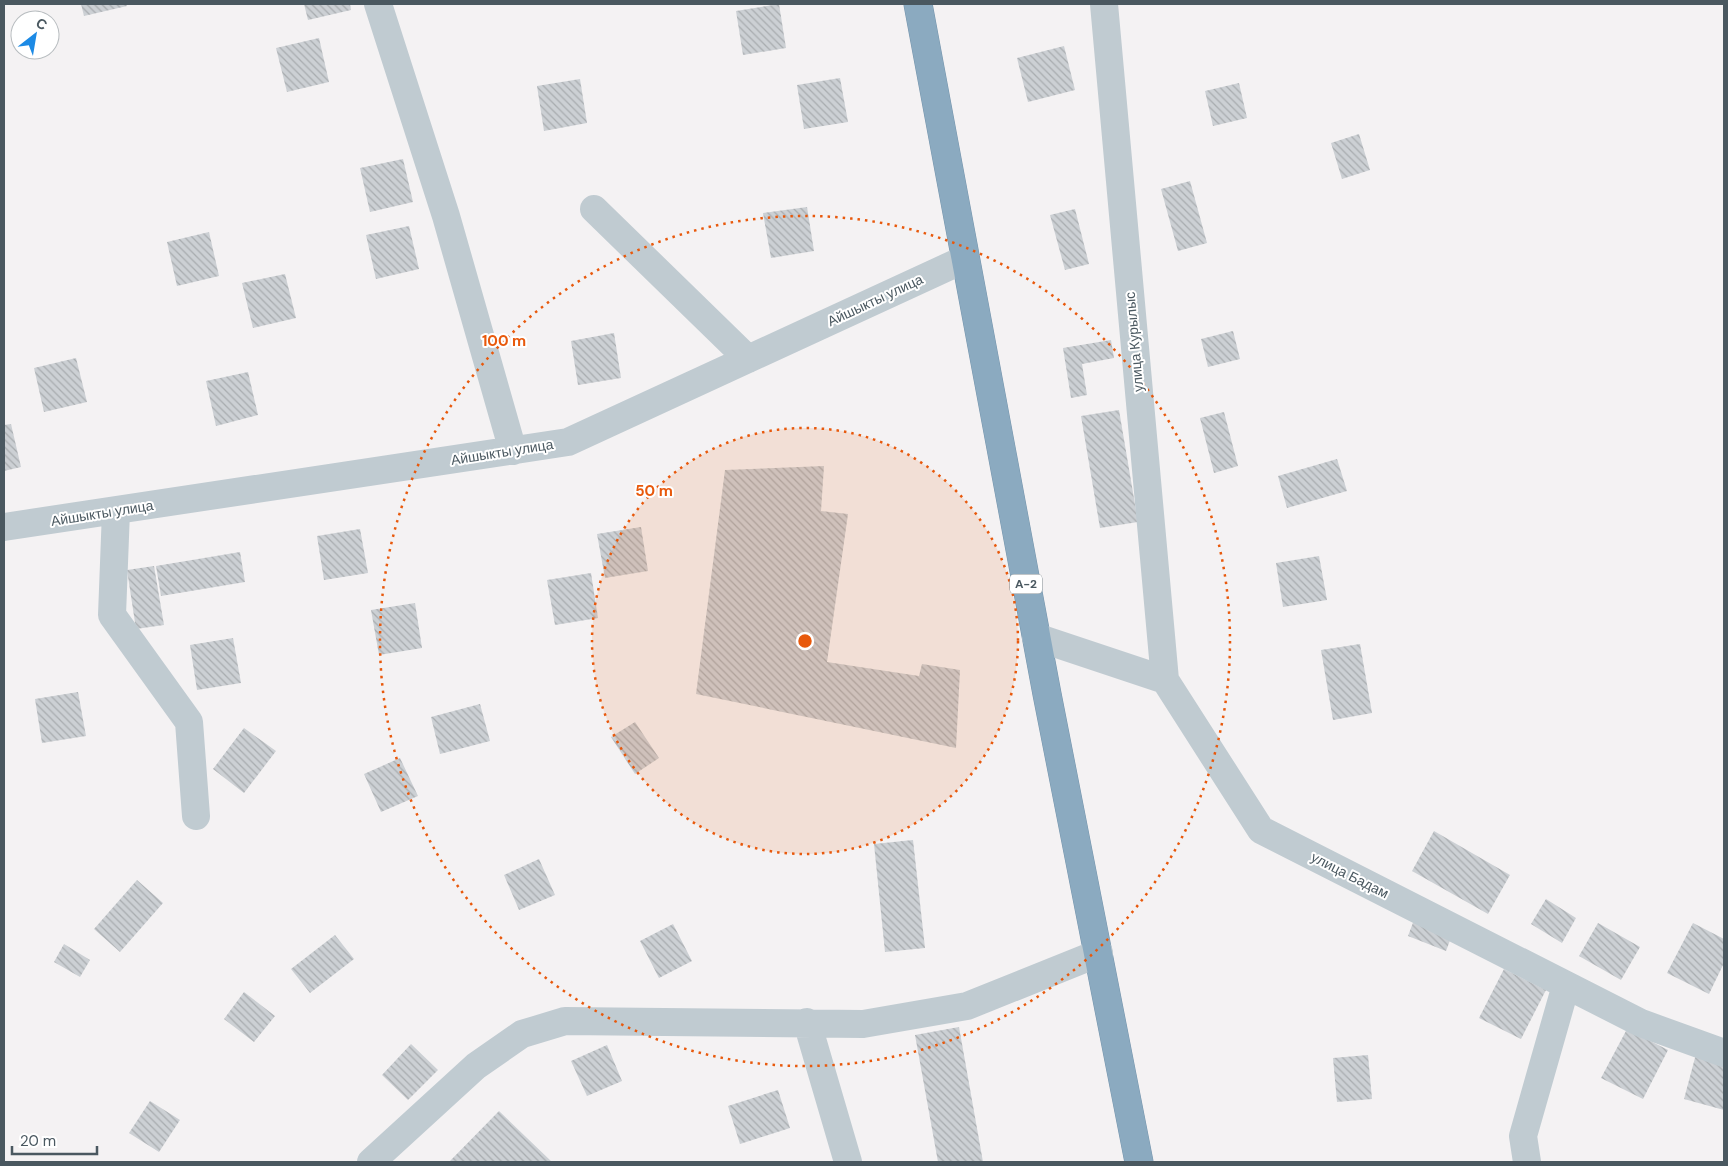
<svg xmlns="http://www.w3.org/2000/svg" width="1728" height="1166" viewBox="0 0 1728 1166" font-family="'DM Sans',sans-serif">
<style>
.building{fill:url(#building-back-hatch)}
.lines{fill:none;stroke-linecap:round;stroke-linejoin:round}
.highway-casing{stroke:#7695ac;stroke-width:29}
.minor{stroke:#c0cbd1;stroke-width:28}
.highway{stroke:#8baac0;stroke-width:28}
.ring{fill:none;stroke:#e8590c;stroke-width:2.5;stroke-dasharray:2.5 5}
.labels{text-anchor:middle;stroke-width:4;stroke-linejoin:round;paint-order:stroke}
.shield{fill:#fff;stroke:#808a90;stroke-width:1}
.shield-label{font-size:12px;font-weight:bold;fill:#4a5860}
.street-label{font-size:14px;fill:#4a5860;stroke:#fff}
.centre{fill:#e8590c;stroke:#fff;stroke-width:2.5}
.ring-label{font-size:15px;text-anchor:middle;font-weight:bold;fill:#e8590c;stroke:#fff;stroke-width:4;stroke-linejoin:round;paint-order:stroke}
</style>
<defs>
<pattern id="building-back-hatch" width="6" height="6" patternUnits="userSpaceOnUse" patternTransform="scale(1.25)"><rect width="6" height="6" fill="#ccd0d4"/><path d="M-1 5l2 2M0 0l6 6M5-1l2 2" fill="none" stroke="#a8acaf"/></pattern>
</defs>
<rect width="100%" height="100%" fill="#f4f2f3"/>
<path class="building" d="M81 4H126L127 6 84 16Z
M304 4H350L351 10 308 20Z
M779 4 786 48 743 55 736 11Z
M319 38 329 82 287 92 276 48Z
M1064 46 1075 90 1028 102 1017 58Z
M840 78 848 122 804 129 797 85Z
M580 79 587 123 544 131 537 86Z
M1239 83 1247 118 1213 126 1205 91Z
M1359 134 1370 170 1342 179 1331 143Z
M403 159 413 202 370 212 360 168Z
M1190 181 1207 243 1178 251 1161 189Z
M807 207 814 251 771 258 763 213Z
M1075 209 1089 264 1065 270 1050 215Z
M409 226 419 269 376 279 366 235Z
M209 232 219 276 177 286 167 242Z
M285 274 296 318 253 328 242 283Z
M1233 331 1240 359 1208 367 1201 339Z
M614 333 621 378 578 385 571 341Z
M1111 340 1114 358 1082 364 1087 395 1071 398 1063 348Z
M76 358 87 402 44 412 34 368Z
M248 372 258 415 216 426 206 381Z
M1119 410 1138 522 1100 528 1081 416Z
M1224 412 1238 466 1214 473 1200 418Z
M11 424 21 467 4 471V425Z
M1337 459 1347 491 1287 508 1278 476Z
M824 466 821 511 848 514 827 662 919 676 922 664 960 670 956 748 696 694 725 470Z
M641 527 648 571 605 578 597 534Z
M360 529 368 573 324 580 317 536Z
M240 552 245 582 161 596 156 566Z
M1319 556 1327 600 1283 607 1276 563Z
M154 566 164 625 136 629 127 570Z
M591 573 598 618 555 625 547 580Z
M415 603 422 648 379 655 371 610Z
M233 638 241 683 197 690 190 645Z
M1360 644 1372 713 1333 720 1321 650Z
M78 692 86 736 42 743 35 699Z
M480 704 490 741 440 754 431 717Z
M635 722 659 758 635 774 611 737Z
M244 728 276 751 244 793 213 769Z
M400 758 418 796 381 812 364 774Z
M1434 831 1510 875 1488 914 1412 871Z
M913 840 925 948 885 952 874 844Z
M539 859 555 895 519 910 504 875Z
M137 880 163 903 120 952 94 929Z
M1546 899 1576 918 1562 943 1531 924Z
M1414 920 1452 935 1446 951 1408 936Z
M1598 923 1640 947 1621 980 1579 956Z
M1693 923 1724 939V963L1709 994 1667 973Z
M673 924 692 961 659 978 640 941Z
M335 935 354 959 310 993 291 969Z
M64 944 90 960 80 977 54 962Z
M1504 969 1546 990 1521 1039 1479 1018Z
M244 992 275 1016 254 1042 224 1019Z
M959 1027 983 1162H938L915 1035Z
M1627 1029 1668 1050 1643 1099 1601 1078Z
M411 1044 438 1070 408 1100 382 1075Z
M607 1045 622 1081 587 1096 571 1061Z
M1696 1054 1724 1062V1110L1684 1099Z
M1368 1055 1372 1099 1337 1102 1333 1058Z
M778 1090 790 1128 740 1144 728 1106Z
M150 1101 180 1120 159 1152 129 1133Z
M499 1111 552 1162H449Z"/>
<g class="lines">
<g class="highway-casing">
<path id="highway" d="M918 4 1047 694 1139 1162"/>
</g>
<path class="minor" d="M378 4 446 216 513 451
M1104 4 1165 680
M594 209 748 359
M116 511 112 615 189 722 196 816
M4 527 568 442 965 259
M1036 637 1165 680 1261 830 1641 1023 1724 1053
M807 1022 848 1162
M371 1162 476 1066 522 1034 565 1021 863 1024 967 1006 1099 953
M1527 1162 1523 1136 1566 985"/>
<use href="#highway" class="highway"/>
</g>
<circle cx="805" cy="641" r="213" fill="#e8590c" fill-opacity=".12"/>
<g class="ring">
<circle cx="805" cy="641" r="213"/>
<circle cx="805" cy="641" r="425"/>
</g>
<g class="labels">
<rect class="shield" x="1010" y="574.5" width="32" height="19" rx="4"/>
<g class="shield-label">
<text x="1026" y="588">A-2</text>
</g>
<g class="street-label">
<text transform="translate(875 300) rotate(-25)" y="5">Айшыкты улица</text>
<text transform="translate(1134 342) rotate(-95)" y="5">улица Курылыс</text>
<text transform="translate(502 452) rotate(-9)" y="5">Айшыкты улица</text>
<text transform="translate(102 513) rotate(-9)" y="5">Айшыкты улица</text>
<text transform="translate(1350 875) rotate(27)" y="5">улица Бадам</text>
</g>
</g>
<circle cx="805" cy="641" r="8" class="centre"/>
<g class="ring-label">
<text x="504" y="346">100 m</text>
<text x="654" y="496">50 m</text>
</g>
<rect width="1728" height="1166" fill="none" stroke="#4a5860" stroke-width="10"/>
<g transform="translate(35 35) rotate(31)"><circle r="24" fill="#ffffff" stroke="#b7bcbf"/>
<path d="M0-4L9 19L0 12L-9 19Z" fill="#1c8ae5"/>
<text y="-8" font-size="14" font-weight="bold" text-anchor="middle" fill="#4a5860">С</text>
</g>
<path d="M12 1146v8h85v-8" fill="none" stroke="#4a5860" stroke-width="2.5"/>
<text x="20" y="1146" font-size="15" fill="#4a5860" stroke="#ffffff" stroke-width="4" paint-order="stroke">20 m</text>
</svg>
